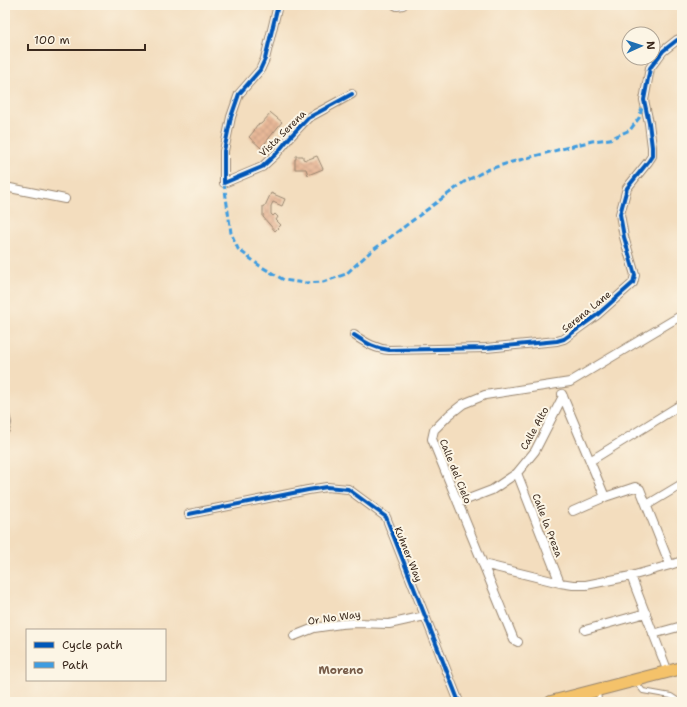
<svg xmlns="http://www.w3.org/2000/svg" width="687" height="707" viewBox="0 0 687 707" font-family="'Shantell Sans',sans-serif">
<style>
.building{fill:url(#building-cross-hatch)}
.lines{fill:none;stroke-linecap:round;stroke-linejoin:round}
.service-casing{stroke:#97846e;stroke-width:6}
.minor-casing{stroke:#97846e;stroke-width:10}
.primary-casing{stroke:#97846e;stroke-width:14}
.service{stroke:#fff;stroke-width:4}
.minor{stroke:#fff;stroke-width:8}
.primary{stroke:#f4c26a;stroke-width:12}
.quiet{stroke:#3f9ce0;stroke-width:3;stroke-dasharray:6 3;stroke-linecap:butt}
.cycleway-casing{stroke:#fcf5e5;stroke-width:6}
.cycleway{stroke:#0057b8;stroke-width:4}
.labels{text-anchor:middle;stroke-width:4;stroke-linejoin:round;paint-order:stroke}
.street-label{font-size:10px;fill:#3b2a1e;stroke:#fcf5e5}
.neighbourhood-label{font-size:11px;font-weight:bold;fill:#775c49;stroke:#fcf5e5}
</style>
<defs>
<pattern id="building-cross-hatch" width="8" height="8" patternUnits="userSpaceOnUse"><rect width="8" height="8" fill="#e7b898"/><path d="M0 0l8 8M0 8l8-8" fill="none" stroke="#c79e83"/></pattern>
</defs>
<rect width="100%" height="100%" fill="#fcf5e5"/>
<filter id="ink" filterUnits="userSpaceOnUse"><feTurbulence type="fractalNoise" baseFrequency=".025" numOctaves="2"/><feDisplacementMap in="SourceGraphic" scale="8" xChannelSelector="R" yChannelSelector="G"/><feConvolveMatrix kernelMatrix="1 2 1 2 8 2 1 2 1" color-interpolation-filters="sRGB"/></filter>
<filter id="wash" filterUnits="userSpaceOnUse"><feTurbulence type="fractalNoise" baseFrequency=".012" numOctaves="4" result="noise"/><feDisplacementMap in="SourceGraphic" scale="16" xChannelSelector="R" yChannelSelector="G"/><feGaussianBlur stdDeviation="0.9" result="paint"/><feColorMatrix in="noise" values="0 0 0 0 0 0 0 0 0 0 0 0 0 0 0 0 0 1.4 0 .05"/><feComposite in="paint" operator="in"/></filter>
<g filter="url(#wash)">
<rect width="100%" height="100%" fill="#f3ddbe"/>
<g id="blocks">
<path class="building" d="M271 113 282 122 261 148 249 137 254 131 255 128 257 125 261 124Z
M296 156H303V159L306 160 317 156 323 169 308 175 306 169H295V159H296Z
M271 193 285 199 282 206 273 202 271 206V214L273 216 275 214 278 217 276 220 281 225 275 231 263 217V206H265Z"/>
</g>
</g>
<g filter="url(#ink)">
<use href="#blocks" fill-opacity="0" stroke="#97846e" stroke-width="1"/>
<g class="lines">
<g class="service-casing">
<path id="service" d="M636 682 643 691 671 696 680 702
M597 702 599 700 598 692"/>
</g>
<g class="minor-casing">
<path id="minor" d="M278 5 265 59 260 70 239 94 231 117 224 151V183L262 167 277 153 290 137 308 118 352 94
M395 5 397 6 403 5
M5 187 65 199
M354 335C366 343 376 349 389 350L486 348 557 341 564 339 597 315 633 283 635 275 624 237 620 214 627 188 648 162 652 156V147L649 123 644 100 650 68 663 51 677 40 682 38
M562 394 605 497
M5 415 7 423 5 430
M590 461 682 404
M517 473 560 583
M458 503 492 490 517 473 535 451 563 396
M647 505 682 484
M573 511 605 497 635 487 640 489 670 565
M189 514 308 490 327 487 348 489 386 517 459 702
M483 564 560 583 573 585H586L631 576 670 565 682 561
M631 576 668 672
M585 630 646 613
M653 634 682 626
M294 636 314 628 341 624 356 623 389 624 425 616
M518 642 514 640 432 439 434 430 449 415 463 404 485 395 570 382 682 315"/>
</g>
<g class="primary-casing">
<path id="primary" d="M551 702 682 668"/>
</g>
<use href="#service" class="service"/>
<use href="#minor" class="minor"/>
<use href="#primary" class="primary"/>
<path class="quiet" d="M224 183 231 233 238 249 260 266 284 280 304 283 323 282 346 274 369 253 464 182 487 170 508 163 592 141 610 139 630 130 639 118 643 105"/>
<g class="cycleway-casing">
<path id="cycleway" d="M278 5 265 59 260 70 239 94 231 117 224 151V183L262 167 277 153 290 137 308 118 352 94
M354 335C366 343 376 349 389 350L486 348 557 341 564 339 597 315 633 283 635 275 624 237 620 214 627 188 648 162 652 156V147L649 123 644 100 650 68 663 51 677 40 682 38
M189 514 308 490 327 487 348 489 386 517 459 702"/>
</g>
<use href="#cycleway" class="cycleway"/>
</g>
</g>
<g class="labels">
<g class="street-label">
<text transform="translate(282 133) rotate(-45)" y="4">Vista Serena</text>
<text transform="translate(586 311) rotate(-39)" y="4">Serena Lane</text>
<text transform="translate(534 428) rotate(-61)" y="4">Calle Alto</text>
<text transform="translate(456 471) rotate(68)" y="4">Calle del Cielo</text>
<text transform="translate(548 525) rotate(69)" y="4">Calle la Preza</text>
<text transform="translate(409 554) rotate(68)" y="4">Kuhner Way</text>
<text transform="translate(334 617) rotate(-8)" y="4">Or No Way</text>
</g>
<g class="neighbourhood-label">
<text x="341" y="674">Moreno</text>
</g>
</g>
<rect width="687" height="707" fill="none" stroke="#fcf5e5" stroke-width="20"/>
<rect x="26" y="629" width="140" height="52" fill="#fcf5e5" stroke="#afa495"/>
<rect x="34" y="642" width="20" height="6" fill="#0057b8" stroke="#afa495"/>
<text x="62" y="649" font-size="12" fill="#3b2a1e">Cycle path</text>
<rect x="34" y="662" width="20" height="6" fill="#3f9ce0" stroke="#afa495"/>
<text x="62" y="669" font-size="12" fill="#3b2a1e">Path</text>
<g transform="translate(641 46) rotate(87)"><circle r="19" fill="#fcf5e5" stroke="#afa495"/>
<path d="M0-3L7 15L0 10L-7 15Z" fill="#1f6fb2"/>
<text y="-6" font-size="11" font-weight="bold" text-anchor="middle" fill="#3b2a1e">N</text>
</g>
<path d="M28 44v6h117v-6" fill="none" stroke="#3b2a1e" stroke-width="2"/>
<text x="34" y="44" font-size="12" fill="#3b2a1e" stroke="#fcf5e5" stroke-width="3" paint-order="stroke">100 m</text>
</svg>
